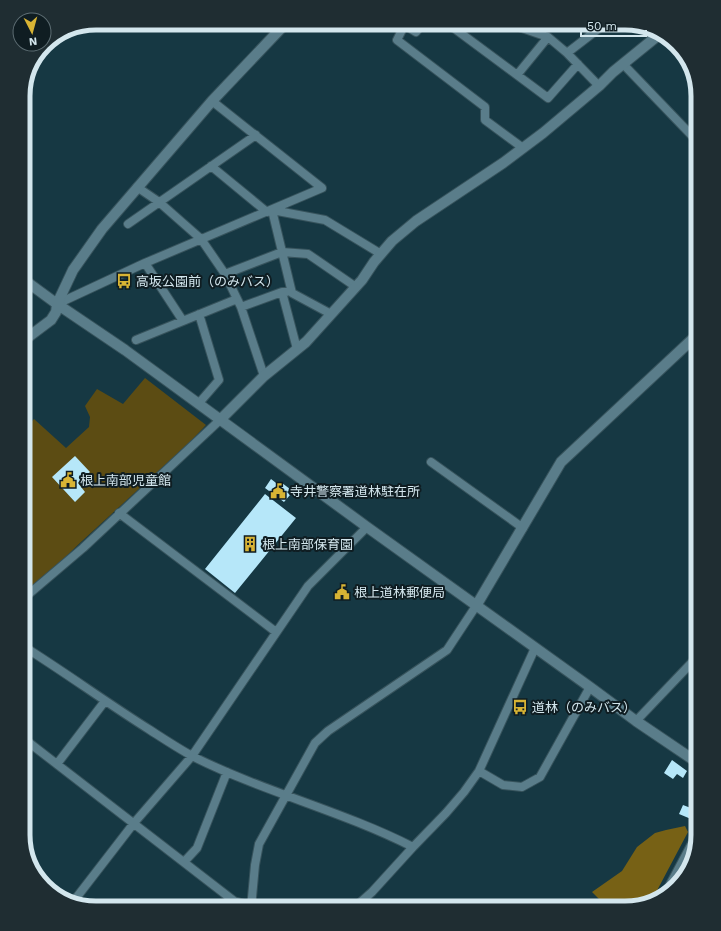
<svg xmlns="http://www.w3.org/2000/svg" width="721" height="931" viewBox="0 0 721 931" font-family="'Work Sans','Noto Sans JP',sans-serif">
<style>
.green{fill:#5c4c13}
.forest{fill:#776115}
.building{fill:#b6e7f9}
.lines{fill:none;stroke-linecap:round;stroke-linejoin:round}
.minor-casing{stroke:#37535c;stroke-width:10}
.tertiary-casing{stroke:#37535c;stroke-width:12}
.minor{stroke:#5a7d8a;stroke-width:8}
.tertiary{stroke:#5a7d8a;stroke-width:10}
.labels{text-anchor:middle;stroke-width:4;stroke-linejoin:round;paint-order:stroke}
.poi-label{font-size:13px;fill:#d3e6ed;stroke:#0f1d22;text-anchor:start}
.rim{fill:none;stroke:#d3e6ed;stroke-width:5}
</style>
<rect width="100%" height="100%" fill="#163843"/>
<path class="green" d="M145 378 206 425 190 442 81 542 23 598V431L34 419 66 448 89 427 90 417 85 406 97 389 123 404Z"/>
<path class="forest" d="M685 826 688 832 652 900 625 908H608L592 892 622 871 637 847 655 833 666 830Z"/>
<path class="building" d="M75 456 90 472 78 483 85 492 75 502 52 477Z
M271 479 280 486 282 483 290 489 287 492 290 495 284 502 265 488Z
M265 494 296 518 235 593 205 569Z
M698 717V731L691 726Z
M672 760 687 771 683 778 677 774 673 779 664 773Z
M693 796 698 798V808L689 804Z
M683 805 696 810 695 812 698 814 697 820 692 818 691 819 679 814Z"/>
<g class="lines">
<g class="minor-casing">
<path id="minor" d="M401 23 416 32 423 23
M447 23 548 98 578 64
M507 23 548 37 567 53 599 86
M404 26 397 40 485 107V120L523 148
M567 53 606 23
M623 64 698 142
M517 75 548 37
M211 166 267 212
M137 187 159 202 201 239 225 274 241 307 264 376
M128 224 256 135
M145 263 183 321
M225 274 282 252 308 254 356 287
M282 292 297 349
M57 304 145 263 322 188 212 101
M241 307 282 292H286
M199 314 219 380 199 403
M331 314 292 293 272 210 325 220 381 254
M136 340 237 299
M431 462 523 528
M119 513 276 632
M23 599 83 548 220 420
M23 646C66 673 107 703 150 730 164 739 179 749 194 757 264 792 342 811 413 847
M636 721 698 656
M23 738 234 901 251 906
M57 764 105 701
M479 771 503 785 522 787 540 777 590 687
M184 862 197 848 227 772
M73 902 134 823 192 756 308 586 367 527
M251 908 255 865 259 844 315 743 328 731 447 650 476 606
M354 908 372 892 413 847 446 813 464 792 479 771 535 648"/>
</g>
<g class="tertiary-casing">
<path id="tertiary" d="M23 279 57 304 125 350 367 527 590 687 636 721 698 763
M23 341 51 320 56 312 57 304 73 270 102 229 212 101 286 23
M220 420 264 376 306 342 362 280 374 262 392 241 416 221 503 163 543 133 599 86 613 72 661 33
M476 606 561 462 698 334
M665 896 698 834"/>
</g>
<use href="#minor" class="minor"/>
<use href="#tertiary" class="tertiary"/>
</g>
<defs>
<g id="bus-bare" transform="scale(1.2)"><path d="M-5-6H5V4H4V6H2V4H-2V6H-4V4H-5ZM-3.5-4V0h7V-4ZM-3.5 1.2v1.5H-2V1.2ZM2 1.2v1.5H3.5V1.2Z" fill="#d8b434" stroke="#0f1d22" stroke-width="2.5" paint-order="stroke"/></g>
<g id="civic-bare" transform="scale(1.2)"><path d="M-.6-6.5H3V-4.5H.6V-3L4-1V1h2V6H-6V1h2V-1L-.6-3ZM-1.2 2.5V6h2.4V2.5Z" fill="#d8b434" stroke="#0f1d22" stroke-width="2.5" paint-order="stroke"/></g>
<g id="building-bare" transform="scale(1.2)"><path d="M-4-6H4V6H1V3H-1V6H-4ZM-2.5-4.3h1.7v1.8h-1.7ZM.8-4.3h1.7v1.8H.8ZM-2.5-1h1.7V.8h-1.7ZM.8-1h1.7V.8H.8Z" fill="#d8b434" stroke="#0f1d22" stroke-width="2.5" paint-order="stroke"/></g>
</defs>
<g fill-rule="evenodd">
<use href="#bus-bare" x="124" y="281"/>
<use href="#civic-bare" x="68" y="480"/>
<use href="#civic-bare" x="278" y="491"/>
<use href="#building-bare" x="250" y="544"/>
<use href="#civic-bare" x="342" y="592"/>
<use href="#bus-bare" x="520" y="707"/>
</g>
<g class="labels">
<g class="poi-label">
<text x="136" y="286">高坂公園前（のみバス）</text>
<text x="80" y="485">根上南部児童館</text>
<text x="290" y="496">寺井警察署道林駐在所</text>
<text x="262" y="549">根上南部保育園</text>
<text x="354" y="597">根上道林郵便局</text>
<text x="532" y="712">道林（のみバス）</text>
</g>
</g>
<path d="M0 0H721V931H0ZM96 30H625A66 66 0 0 1 691 96V835A66 66 0 0 1 625 901H96A66 66 0 0 1 30 835V96A66 66 0 0 1 96 30Z" fill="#1f2d32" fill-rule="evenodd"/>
<path class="rim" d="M96 30H625A66 66 0 0 1 691 96V835A66 66 0 0 1 625 901H96A66 66 0 0 1 30 835V96A66 66 0 0 1 96 30Z"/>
<g transform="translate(32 32) rotate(174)"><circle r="19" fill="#0f1d22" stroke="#5d6d73"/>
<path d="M0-3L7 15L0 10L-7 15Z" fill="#d8b434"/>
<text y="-6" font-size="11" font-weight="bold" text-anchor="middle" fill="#d3e6ed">N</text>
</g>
<path d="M581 30v6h65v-6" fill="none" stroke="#d3e6ed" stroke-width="2"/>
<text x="587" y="30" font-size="12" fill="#d3e6ed" stroke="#0f1d22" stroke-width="3" paint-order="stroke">50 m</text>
</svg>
